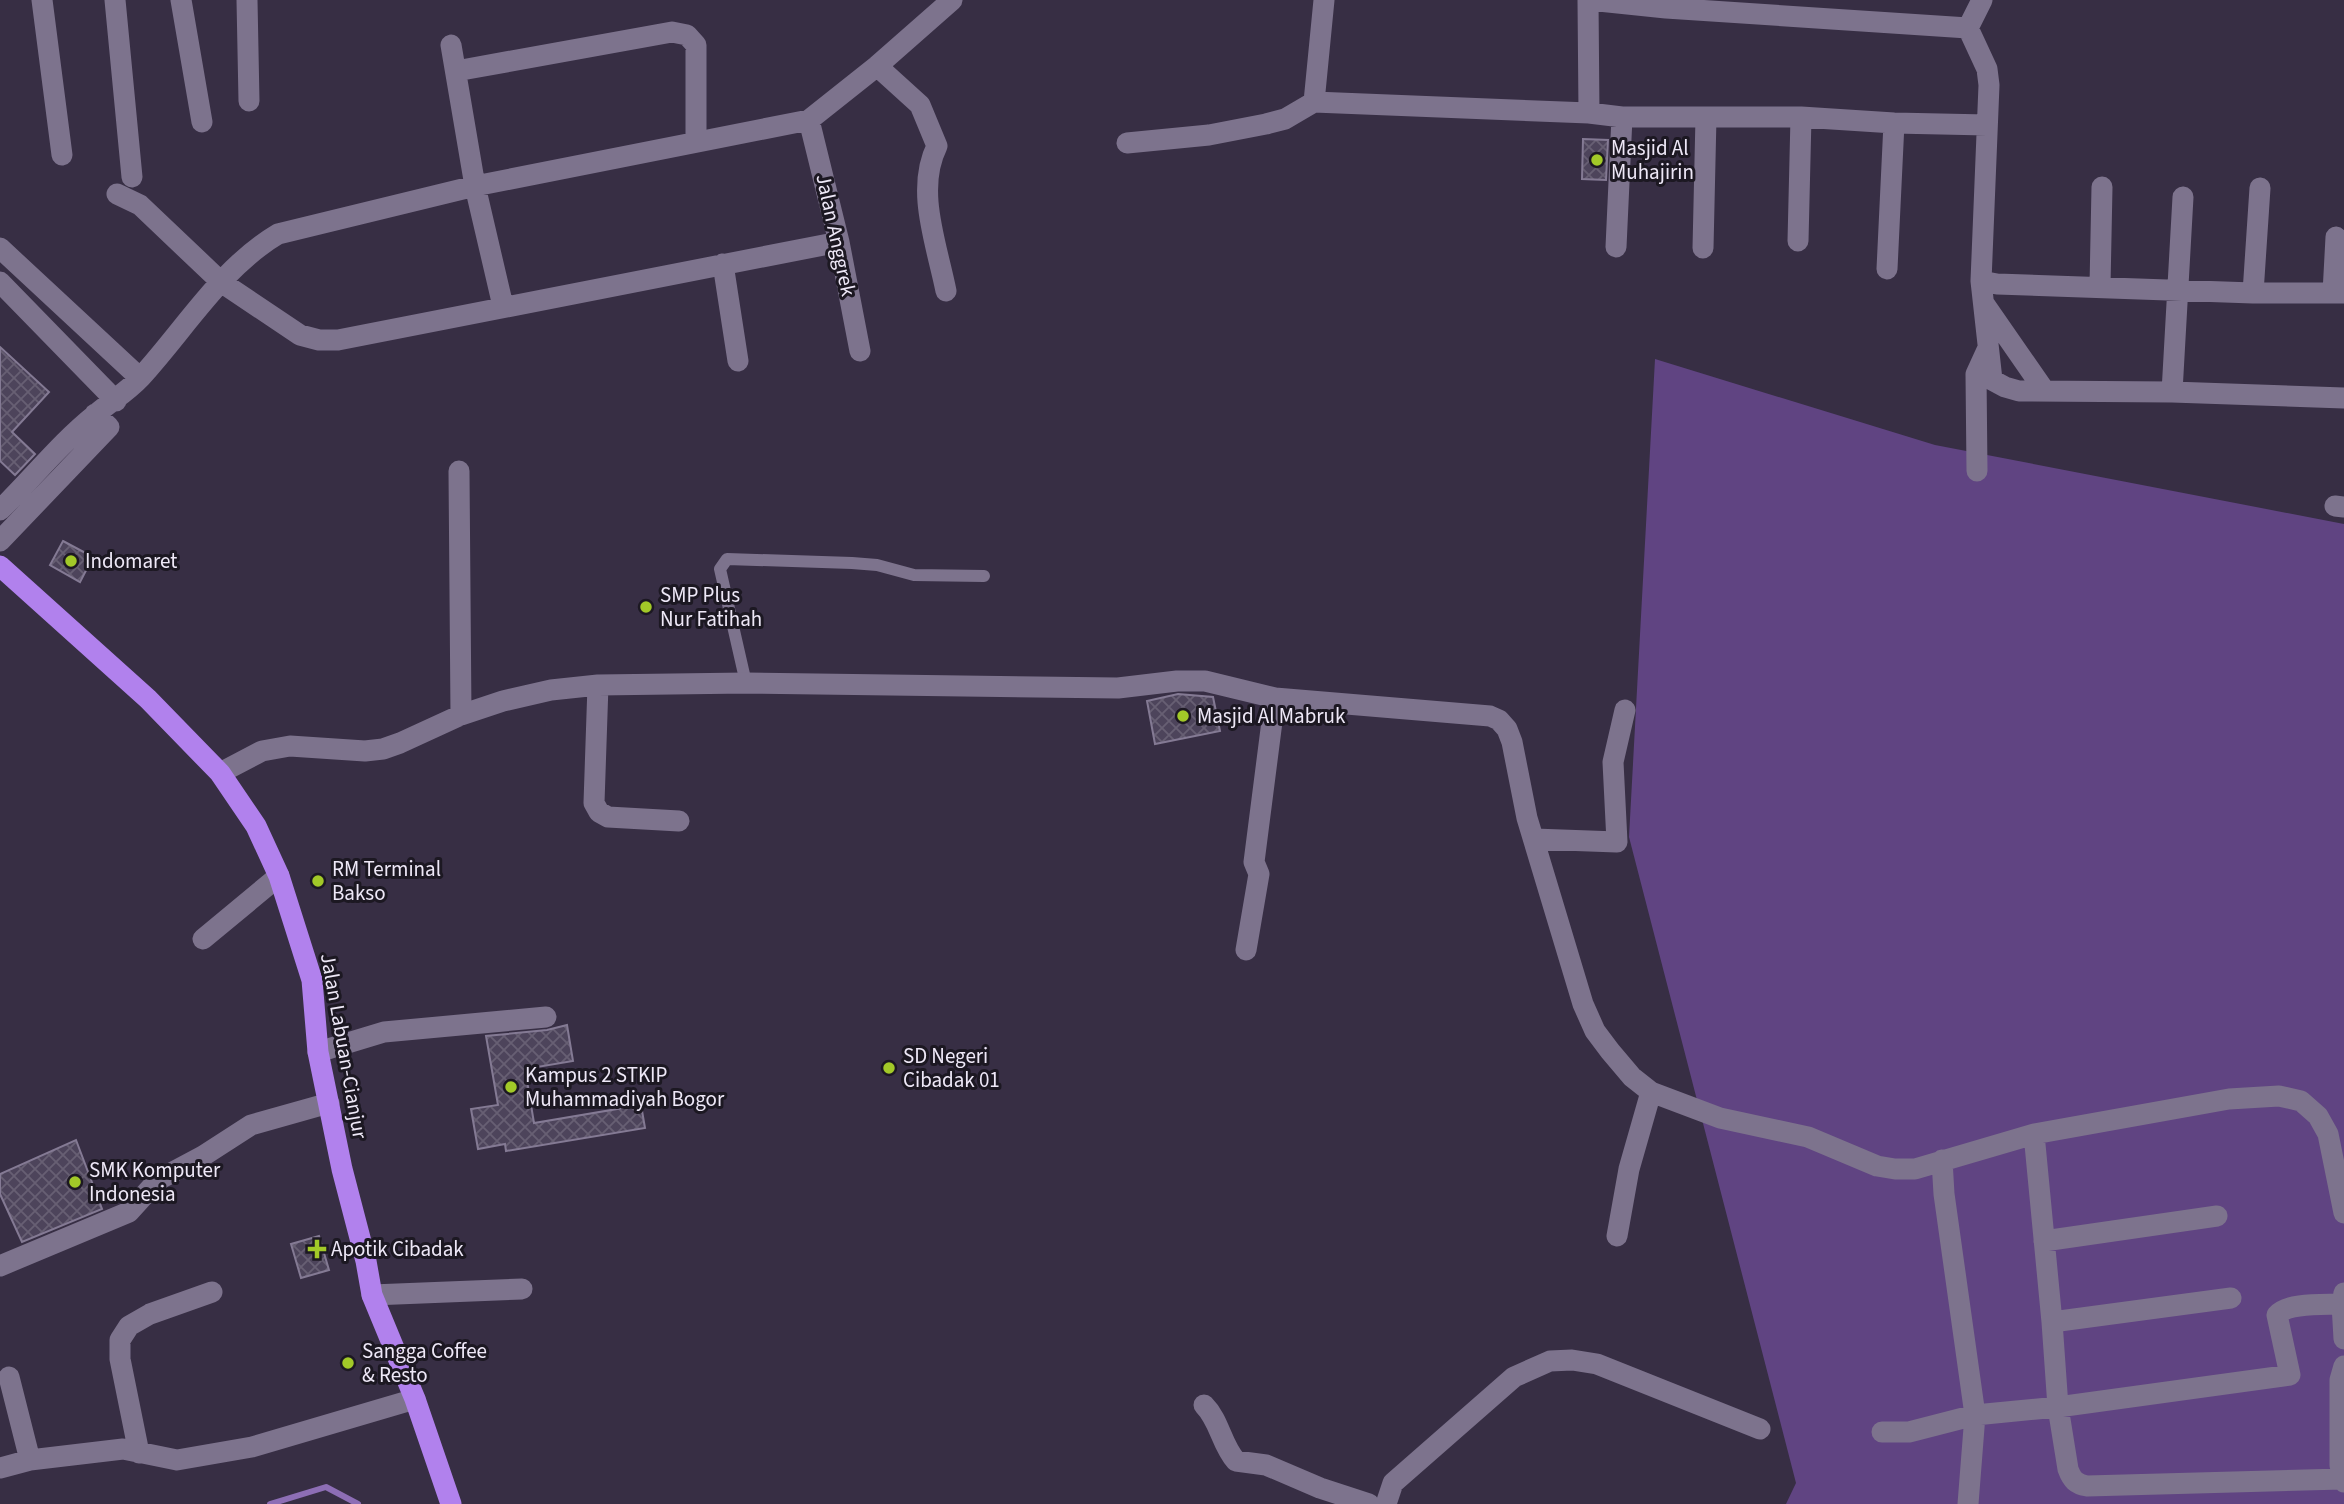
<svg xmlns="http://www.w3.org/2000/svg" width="2344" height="1504" viewBox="0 0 2344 1504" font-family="'Source Sans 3',sans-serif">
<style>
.green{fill:#604482}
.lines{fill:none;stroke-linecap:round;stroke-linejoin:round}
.stream{stroke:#8d6eb5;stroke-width:6}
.building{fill:url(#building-cross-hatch);stroke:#847a94;stroke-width:2}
.lane{stroke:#7d738d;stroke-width:12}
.street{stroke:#7d738d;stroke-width:21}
.highway{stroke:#b181ed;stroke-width:21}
.poi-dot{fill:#a2c928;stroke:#1c1822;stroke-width:2.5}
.labels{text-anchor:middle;stroke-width:6;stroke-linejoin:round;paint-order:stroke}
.poi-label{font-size:21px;fill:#eee8f7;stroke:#1c1822;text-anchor:start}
.street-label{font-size:21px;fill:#eee8f7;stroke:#1c1822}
</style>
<defs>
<pattern id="building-cross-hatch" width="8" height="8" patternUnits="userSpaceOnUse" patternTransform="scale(1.75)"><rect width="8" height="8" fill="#4d445b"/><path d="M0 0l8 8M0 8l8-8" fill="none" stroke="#675f73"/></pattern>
</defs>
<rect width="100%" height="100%" fill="#372e44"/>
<path class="green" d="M1655 359 1935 445 2344 524V1504H1786L1796 1483 1629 837Z"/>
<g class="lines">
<path class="stream" d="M270 1504 326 1487 358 1504"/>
</g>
<path class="building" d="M1583 139 1608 140 1606 180 1582 179Z
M0 347 49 392 12 432 35 454 15 475 0 461Z
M63 541 93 557 80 582 50 565Z
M1178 694 1213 697 1220 731 1155 744 1147 701Z
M567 1025 573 1061 525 1069 534 1123 641 1105 645 1128 506 1151 505 1144 478 1149 471 1109 498 1105 486 1036 547 1030Z
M76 1140 102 1209 22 1242 0 1194V1174Z
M319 1236 329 1270 301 1278 291 1244Z"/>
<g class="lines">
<path class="lane" d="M746 683 720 569 727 559 852 563 877 565 914 575 984 576"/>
<path class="street" d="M42 0 62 155
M115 0 132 177
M181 0 202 122
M247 0 249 101
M1324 0 1314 102 1589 113 1622 117H1801L1894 123 1987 125
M1588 0 1589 113
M1589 0 1666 8 1968 28 1987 69 1989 85 1981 281 1992 380 2005 387 2019 391 2172 392 2344 398
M1968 28 1982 0
M451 45 475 186 503 306
M877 66 920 105 937 146C915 190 937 245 946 291
M456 71 672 32 687 35 696 45V142
M809 120 839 242 860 351
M1127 143 1209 135 1266 124 1285 119 1314 102
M117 194 140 205 221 282 300 335 319 340H338L839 242
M1798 241 1801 117
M1616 247 1622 117
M0 248 140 378
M1703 248 1706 117
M723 264 738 361
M1887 269 1894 123
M1981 281 1997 284 2253 293H2344
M0 282 116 401
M2100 286 2102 187
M2253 293 2260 188
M2333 293 2336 237
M1985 305 2044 390
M2172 392 2183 197
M459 471 461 715
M1977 471 1976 374 1987 350
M2335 506 2344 507
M0 510C32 479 60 443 95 415 110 402 127 392 141 377 185 329 221 268 278 234L475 186 809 120 877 66 952 0
M0 541 109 427 95 414
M598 685 594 803 599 812 608 817 679 821
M220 773 262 751 290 746 365 751 383 749 400 743 461 715 503 701 551 690 598 685 746 683 1118 688 1177 681H1205L1275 698 1490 716 1499 720 1507 729 1512 742 1527 818 1583 1004 1595 1031 1610 1051 1632 1077 1651 1092 1720 1118 1808 1137 1877 1166 1895 1169H1915L2034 1134 2229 1099 2279 1096 2301 1101 2318 1116 2328 1134 2344 1213
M1534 839 1617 842 1613 762 1625 710
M203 939 279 876
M1246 950 1259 874 1254 862 1275 698
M318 1052 384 1032 546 1017
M2034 1134 2052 1322 2058 1407 2068 1469C2072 1480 2076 1484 2087 1486L2342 1479
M1942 1160 1944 1194 1975 1415 1968 1504
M1617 1236 1629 1169 1651 1092
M2044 1241 2217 1216
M0 1266 129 1212 158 1180 203 1156 251 1125 329 1103
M2344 1293 2342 1304 2344 1339
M372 1295 522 1289
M2052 1322 2231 1298
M2344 1366 2340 1380V1465L2344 1482
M9 1377 30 1460
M1204 1405C1220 1421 1221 1444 1236 1461L1266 1465 1320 1488 1369 1504
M1882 1432H1909L1975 1415 2058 1407 2290 1375 2277 1315C2288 1302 2325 1305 2342 1304
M139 1453 120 1359V1340L129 1326 150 1314 212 1292
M0 1468 30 1460 123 1449 177 1460 252 1447 415 1399
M1386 1504 1393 1483 1514 1377 1550 1361 1572 1360 1597 1364 1760 1429"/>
<path class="highway" d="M0 566 148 699 220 773 256 826 279 876 312 980 318 1052 342 1169 366 1261 372 1295 415 1399 451 1504"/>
</g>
<g class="poi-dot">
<circle cx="1597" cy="160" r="7"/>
<circle cx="71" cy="561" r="7"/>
<circle cx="646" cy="607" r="7"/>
<circle cx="1183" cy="716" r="7"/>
<circle cx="318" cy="881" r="7"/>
<circle cx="889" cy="1068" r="7"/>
<circle cx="511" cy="1087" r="7"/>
<circle cx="75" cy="1182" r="7"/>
<path d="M313.5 1238.5h7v7h7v7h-7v7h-7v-7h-7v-7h7z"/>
<circle cx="348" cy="1363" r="7"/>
</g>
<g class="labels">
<g class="poi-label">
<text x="1611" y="155">Masjid Al<tspan x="1611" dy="24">Muhajirin</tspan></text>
<text x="85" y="568">Indomaret</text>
<text x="660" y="602">SMP Plus<tspan x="660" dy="24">Nur Fatihah</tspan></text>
<text x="1197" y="723">Masjid Al Mabruk</text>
<text x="332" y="876">RM Terminal<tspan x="332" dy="24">Bakso</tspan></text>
<text x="903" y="1063">SD Negeri<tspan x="903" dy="24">Cibadak 01</tspan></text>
<text x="525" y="1082">Kampus 2 STKIP<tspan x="525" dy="24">Muhammadiyah Bogor</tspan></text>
<text x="89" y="1177">SMK Komputer<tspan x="89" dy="24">Indonesia</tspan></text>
<text x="331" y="1256">Apotik Cibadak</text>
<text x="362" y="1358">Sangga Coffee<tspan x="362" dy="24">&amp; Resto</tspan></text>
</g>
<g class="street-label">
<text transform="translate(836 235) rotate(78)" y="7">Jalan Anggrek</text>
<text transform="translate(344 1046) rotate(80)" y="7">Jalan Labuan-Cianjur</text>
</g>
</g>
</svg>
